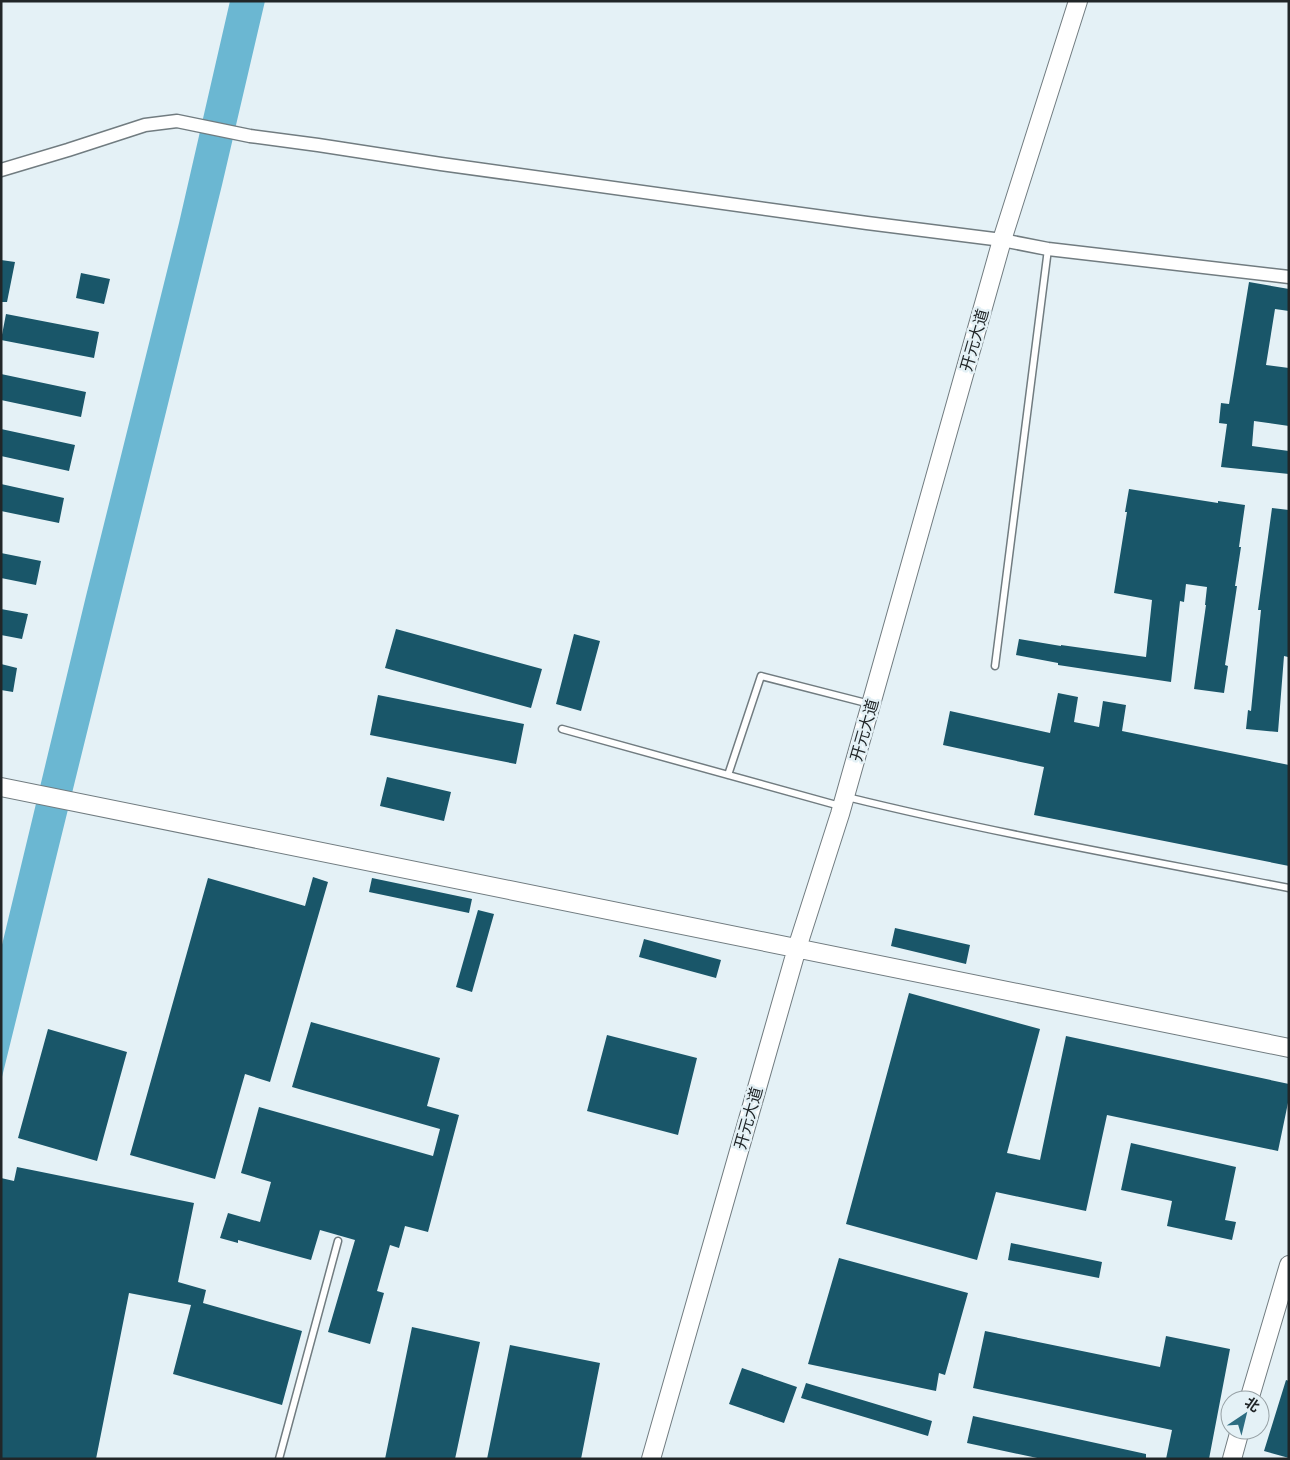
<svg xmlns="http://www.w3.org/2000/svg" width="1290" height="1460" viewBox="0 0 1290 1460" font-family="'Golos Text','Noto Sans SC',sans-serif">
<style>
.water{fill:#6bb7d2}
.building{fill:#195669}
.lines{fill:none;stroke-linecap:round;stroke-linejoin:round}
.lane-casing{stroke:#717c80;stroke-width:9}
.street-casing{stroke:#717c80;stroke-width:15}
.secondary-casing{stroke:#717c80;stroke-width:20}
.lane{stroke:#fff;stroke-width:6}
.street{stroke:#fff;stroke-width:12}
.secondary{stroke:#fff;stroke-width:18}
.labels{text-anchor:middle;stroke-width:5;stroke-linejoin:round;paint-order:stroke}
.street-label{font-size:16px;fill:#212628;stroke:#e4f1f6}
</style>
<rect width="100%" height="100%" fill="#e4f1f6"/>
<path class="water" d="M230 1H265L222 185 1 1081V949L86 596 179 223Z"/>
<path class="building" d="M1 260 15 262 7 302H1Z
M81 273 110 279 104 304 76 298Z
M1249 282 1289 289V311L1275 309 1266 365 1289 368V426L1254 421 1252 446 1289 451V474L1221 467 1227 424 1219 423 1221 403 1229 404Z
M6 314 99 332 94 358 1 340Z
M1 374 86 392 81 417 1 400Z
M1 429 75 445 69 471 1 456Z
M1 484 64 498 59 523 1 511Z
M1129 489 1218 503V501L1245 505 1239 547H1241L1235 586H1237L1225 665 1228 666 1224 693 1194 689 1206 605H1205L1207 587 1186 584 1184 602 1180 601 1171 682 1058 665V663L1016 655 1019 639 1061 646V645L1146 657 1152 600 1114 593 1127 512H1125Z
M1272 508 1289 510V647L1288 657 1284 656 1278 732 1246 729 1248 710 1251 711 1261 610H1258Z
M1 553 41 561 36 585 1 578Z
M1 609 28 614 22 639 1 635Z
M396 629 542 669 531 708 385 668Z
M574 634 600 641 581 711 556 704Z
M1 664 17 668 13 692 1 690Z
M1058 693 1078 697 1074 722 1099 727 1103 701 1126 705 1122 731 1289 765V866L1034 815 1044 767 943 745 950 711 1050 733Z
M378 695 524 724 516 764 370 735Z
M387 777 451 792 444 821 380 806Z
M313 877 328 882 270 1082 245 1074 215 1179 130 1155 208 878 305 906Z
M372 878 472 899 469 913 369 892Z
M478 910 494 914 472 992 456 987Z
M895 928 970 945 966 964 891 946Z
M644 939 721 960 716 978 639 957Z
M909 993 1040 1029 1007 1153 1040 1160 1066 1036 1289 1084V1098L1278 1151 1107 1115 1086 1211 996 1192 977 1260 846 1224Z
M311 1022 440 1058 427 1106 459 1115 428 1232 405 1226 399 1248 390 1245 377 1291 384 1293 370 1344 328 1332 355 1240 320 1230 311 1260 238 1240V1243L220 1238 228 1213 260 1222 271 1182 241 1173 259 1107 433 1156 440 1129 292 1087Z
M48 1029 127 1052 97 1161 18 1138Z
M607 1035 697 1058 678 1135 587 1111Z
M1131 1143 1236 1167 1225 1220 1236 1222 1232 1240 1167 1226 1172 1201 1121 1190Z
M17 1167 194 1203 178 1282 206 1290 203 1303 302 1331 282 1405 173 1374 191 1305 129 1293 96 1459H1V1178L14 1181Z
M1011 1243 1102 1262 1099 1278 1008 1260Z
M839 1258 968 1293 945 1375 939 1373 936 1391 808 1364Z
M412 1327 480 1342 455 1459H385Z
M985 1331 1160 1367 1166 1336 1230 1349 1209 1459H1166L1172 1430 973 1388Z
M510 1345 600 1363 581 1459H487Z
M742 1368 797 1387 784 1423 729 1404Z
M1286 1380 1289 1381V1458L1264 1451Z
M806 1383 932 1421 928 1436 801 1398Z
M973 1416 1146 1454V1459H1042L967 1443Z"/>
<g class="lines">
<g class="lane-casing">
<path id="lane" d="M995 666 1048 249
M562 729 840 806
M728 775 761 676 870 704
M847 797C993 833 1141 859 1289 888
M279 1459 338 1241"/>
</g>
<g class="street-casing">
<path id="street" d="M1 170 68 150 145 125 177 121 250 136 318 145 441 164 867 223 1002 240 1048 249 1289 277"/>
</g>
<g class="secondary-casing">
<path id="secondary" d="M1 787 1289 1048
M1249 1400 1289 1265
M651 1459 797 948 840 814 1002 240 1078 1
M1232 1459 1240 1430"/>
</g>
<use href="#lane" class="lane"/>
<use href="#street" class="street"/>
<use href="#secondary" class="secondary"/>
</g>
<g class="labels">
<g class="street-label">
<text transform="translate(974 340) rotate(-74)" y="6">开元大道</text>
<text transform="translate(864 730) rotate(-74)" y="6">开元大道</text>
<text transform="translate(748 1118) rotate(-74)" y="6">开元大道</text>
</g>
</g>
<rect width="1290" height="1460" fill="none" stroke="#212628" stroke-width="5"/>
<g transform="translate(1245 1415) rotate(35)"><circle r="24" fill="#e4f1f6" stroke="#96a0a4"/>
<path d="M0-4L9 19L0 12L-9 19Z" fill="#2c6c81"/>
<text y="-8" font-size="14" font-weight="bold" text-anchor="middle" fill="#212628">北</text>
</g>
</svg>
